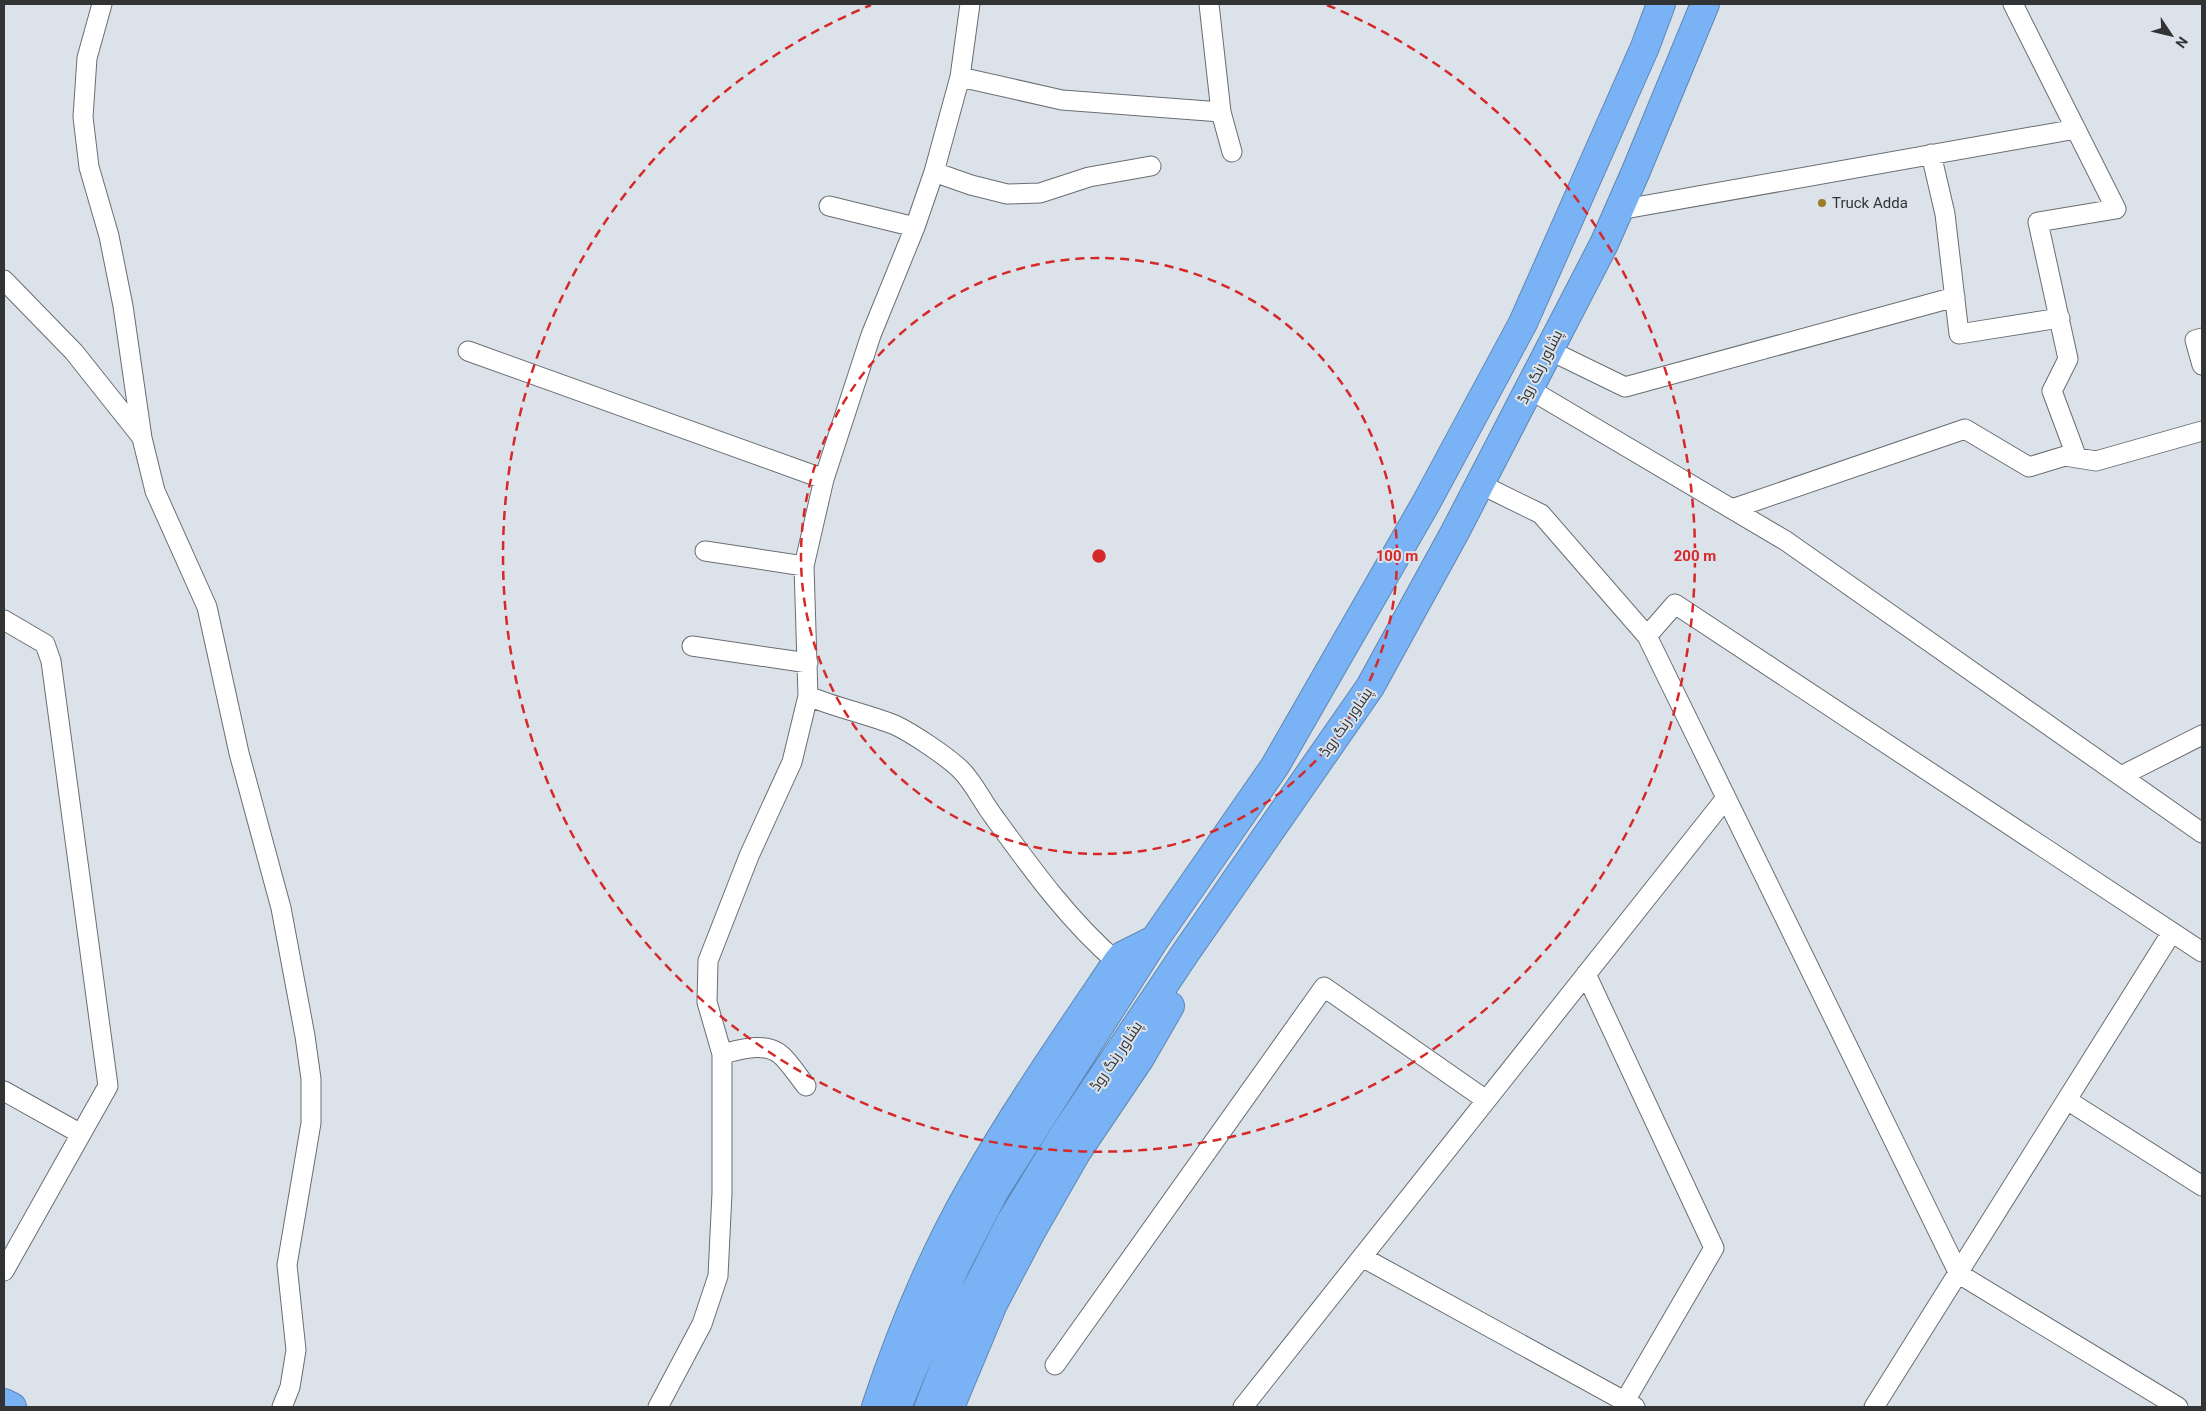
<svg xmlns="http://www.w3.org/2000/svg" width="2206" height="1411" viewBox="0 0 2206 1411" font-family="Roboto,Cairo,sans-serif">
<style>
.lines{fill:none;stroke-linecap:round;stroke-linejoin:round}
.street-casing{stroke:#696e73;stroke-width:21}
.highway-casing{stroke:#6086b2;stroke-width:30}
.street{stroke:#fff;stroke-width:19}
.highway{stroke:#79b3f6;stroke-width:28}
.ring{fill:none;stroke:#d62828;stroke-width:2.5;stroke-dasharray:9 6}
.poi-dot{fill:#9d7a25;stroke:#dce2e9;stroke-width:2}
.labels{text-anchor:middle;stroke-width:4;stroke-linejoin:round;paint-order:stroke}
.poi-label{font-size:15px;fill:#313335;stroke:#dce2e9;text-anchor:start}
.street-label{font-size:15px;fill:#313335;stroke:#dce2e9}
.centre{fill:#d62828;stroke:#dce2e9;stroke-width:2.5}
.ring-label{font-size:15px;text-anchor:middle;font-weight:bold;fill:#d62828;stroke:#dce2e9;stroke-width:4;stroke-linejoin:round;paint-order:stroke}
</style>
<rect width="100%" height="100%" fill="#dce2e9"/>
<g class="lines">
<g class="street-casing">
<path id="street" d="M102 4 87 58 83 117 89 167 109 236 123 306 142 438 155 491 207 607 239 753 281 908 305 1036 311 1079V1123L287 1265 296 1350 290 1387 282 1407
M2013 4 2116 209 2038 222 2068 359 2052 391 2077 458
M960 77 1062 100 1221 112 1209 4
M1221 112 1232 152
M1931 154 1945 214 1959 334 2060 318
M934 172 971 185 1007 194 1040 193 1089 177 1151 166
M829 206 915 227
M1619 210 2076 129
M4 280 74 352 140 435
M2202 338 2195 340 2202 365
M1549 350 1625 387 1955 297
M468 351 824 479
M1529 389 1786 541 2202 833
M1480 484 1541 514 1647 636
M1732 509 1965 429 2029 467 2065 456 2096 461 2202 431
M705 551 804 566
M4 620 45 644 51 661 108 1086 4 1271
M692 646 808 663
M808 696C837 708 867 714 895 725 912 733 948 757 961 770 974 783 983 803 994 817 1031 868 1069 921 1117 962
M2121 776 2202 735
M1586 974 1714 1248 1625 1401
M722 1054C739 1050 765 1041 781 1055 790 1063 798 1076 806 1086
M4 1091 81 1134
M2067 1100 2202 1186
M1362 1257 1635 1407
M1055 1365 1324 987 1486 1100
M658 1407 702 1324 718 1276 722 1193V1054L707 1002 708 961 749 856 792 762 808 696 804 566 824 479 871 335 915 227 934 172 960 77 970 4
M1243 1407 1726 798
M1874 1407 2172 932
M2178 1407 1959 1274 1647 636 1675 604 2202 952"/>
</g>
<g class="highway-casing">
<path id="highway" d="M4 1403 12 1407
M876 1407C901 1331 933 1255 973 1185 1017 1108 1067 1036 1117 962L1122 956 1152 941
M897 1407 956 1265 995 1190 1155 939 1275 766 1426 503 1523 323 1645 47 1661 4
M929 1407 965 1312 1010 1223 1063 1136 1186 952 1370 687 1455 532 1604 244 1636 171 1705 4
M950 1407 993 1304 1032 1230 1076 1153 1140 1058 1170 1006"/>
</g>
<use href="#street" class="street"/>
<use href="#highway" class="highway"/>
</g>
<g class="ring">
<circle cx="1099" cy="556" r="298"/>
<path d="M1327 5A596 596 0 1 1 871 5"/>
</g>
<circle class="poi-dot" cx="1822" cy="203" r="5"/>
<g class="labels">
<g class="poi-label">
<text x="1832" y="208">Truck Adda</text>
</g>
<g class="street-label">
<text transform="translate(1540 367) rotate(-63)" y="5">پشاور رنگ روڈ</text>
<text transform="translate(1346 722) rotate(-55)" y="5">پشاور رنگ روڈ</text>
<text transform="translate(1116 1056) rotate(-56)" y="5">پشاور رنگ روڈ</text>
</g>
</g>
<circle cx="1099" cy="556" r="8" class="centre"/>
<g class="ring-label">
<text x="1397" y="561">100 m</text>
<text x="1695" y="561">200 m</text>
</g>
<rect width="2206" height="1411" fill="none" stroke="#313335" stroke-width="10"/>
<g transform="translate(2171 35) rotate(125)" stroke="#dce2e9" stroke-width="4" paint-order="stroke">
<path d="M0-4L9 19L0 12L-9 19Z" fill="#313335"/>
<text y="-8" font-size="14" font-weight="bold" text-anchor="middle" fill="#313335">N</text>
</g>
</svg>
